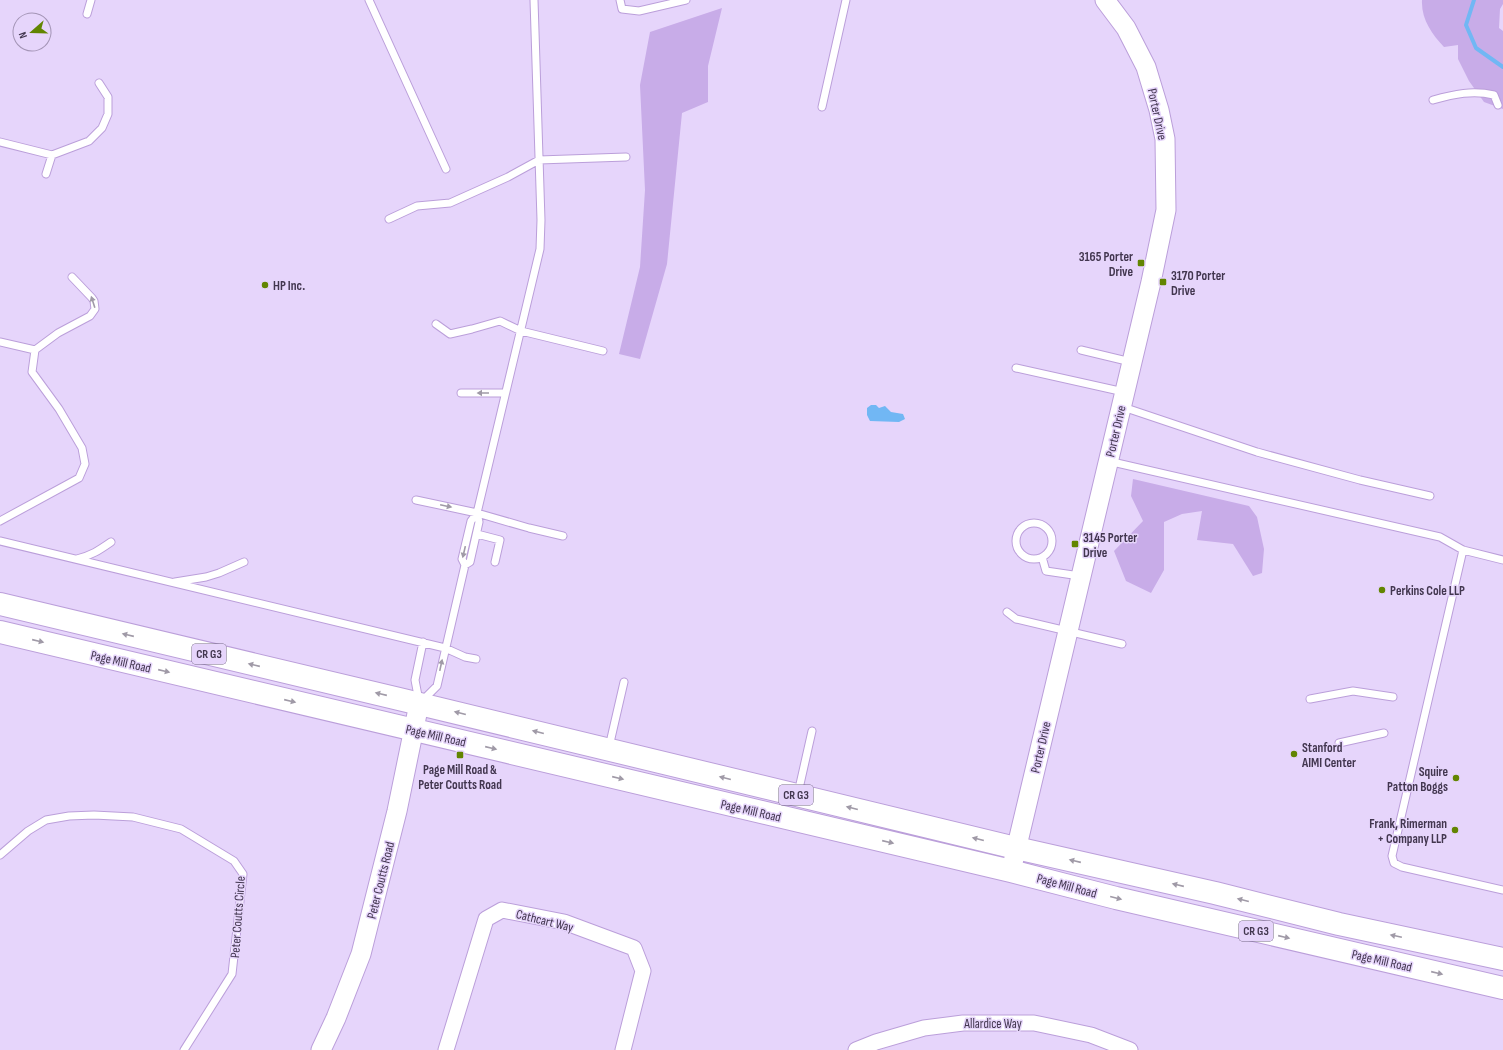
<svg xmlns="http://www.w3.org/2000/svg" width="1503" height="1050" viewBox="0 0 1503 1050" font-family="'Sofia Sans Condensed',sans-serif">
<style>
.green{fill:#c8ace8}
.water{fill:#71b7f4}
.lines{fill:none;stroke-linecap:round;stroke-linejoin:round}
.stream{stroke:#71b7f4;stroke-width:4}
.service-casing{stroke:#bb9fda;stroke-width:9}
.minor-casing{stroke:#bb9fda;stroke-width:17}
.tertiary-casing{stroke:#bb9fda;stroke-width:21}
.primary-casing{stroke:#bb9fda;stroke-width:24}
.service{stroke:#fff;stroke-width:7}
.minor{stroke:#fff;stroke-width:15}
.tertiary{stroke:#fff;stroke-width:19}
.primary{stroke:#fff;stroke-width:22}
.oneway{fill:#a09aa7}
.poi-dot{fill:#628501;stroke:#e6d5fb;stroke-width:1.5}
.labels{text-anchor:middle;stroke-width:3;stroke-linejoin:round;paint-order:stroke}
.shield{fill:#e6d5fb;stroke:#736683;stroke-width:1}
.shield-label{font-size:12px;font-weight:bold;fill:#42364f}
.street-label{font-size:13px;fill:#42364f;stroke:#e6d5fb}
.poi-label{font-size:13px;font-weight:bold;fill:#42364f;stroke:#e6d5fb;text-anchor:start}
</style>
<rect width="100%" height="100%" fill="#e6d5fb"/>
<path class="green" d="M1422 0H1503V4L1500 9 1499 28 1503 31V109L1484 102 1469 81 1458 59V45L1444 47C1432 34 1421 19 1422 0Z
M722 8 708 66V102L682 113 667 264 640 359 619 354 640 267 645 190 640 85 650 32Z
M1133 479 1249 506 1257 517 1264 549 1262 573 1253 576 1233 544 1197 540 1202 511 1182 514 1164 522V570L1151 593 1126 581 1114 551 1143 521 1131 496Z"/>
<path class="water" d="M871 405H876L879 408 885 406 891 412 903 414 905 419 899 422 870 421 867 415V408Z"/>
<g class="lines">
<path class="stream" d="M1474 0 1466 25 1476 48 1503 67"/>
<g class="service-casing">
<path id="service" d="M369 0 446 169
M620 0 622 9 639 11 686 0
M87 14 91 0
M1433 100C1454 94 1473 90 1494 95L1498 105
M822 107 846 0
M0 142 52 155 89 141 102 128 108 114V97L99 83
M46 174 52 155
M389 219 417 206 450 203 508 177 539 160 626 157
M436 324 450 334 472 329 500 321 521 331 603 351
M0 342 35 350
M1081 350 1131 362
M1016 368 1124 392
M461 393H505
M1123 407 1257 452 1360 480 1430 496
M1108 461 1440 537 1463 550 1503 560
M416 500 477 513 529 528 563 536
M0 521 79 478 85 464 82 448 59 409 32 372 35 350 58 333 90 316 95 309 94 301 92 298 72 277
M1016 541a18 18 0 1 1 36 0a18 18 0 1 1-36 0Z
M477 534 500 540 495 562
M0 541 445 648 465 657 476 659
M1463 550 1392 856 1394 863 1402 867 1503 890
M1042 557 1046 571 1080 576
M77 559C92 555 98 551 111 542
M465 565 470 562 479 522 477 513
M175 582 206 577 219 573 244 562
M1007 612 1016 619 1122 644
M1310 699 1353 691 1393 697
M419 701 415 680 423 642
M422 701 437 686 465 565 462 559 471 521 477 513 540 249 541 220 534 0
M1339 743 1384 733
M609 747 624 682
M798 793 812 731
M0 855 28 831 46 820 69 816 94 815 133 817 181 829 234 861 243 874 232 974 184 1050"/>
</g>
<g class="minor-casing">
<path id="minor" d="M446 1050 486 919 502 910 564 922 634 948 643 971 623 1050
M856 1050 876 1042 924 1028 963 1023H1034L1091 1035 1130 1050"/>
</g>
<g class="tertiary-casing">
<path id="tertiary" d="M1011 871 1151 282 1166 210 1165 139 1159 110 1146 67 1126 28 1105 0
M321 1050 336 1018 361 954 397 811 419 704"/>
</g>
<g class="primary-casing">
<path id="primary" d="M0 604 399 699 1016 848 1215 893 1339 924 1503 959
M0 632 1011 871 1116 898 1503 988"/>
</g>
<use href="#service" class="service"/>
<use href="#minor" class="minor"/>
<use href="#tertiary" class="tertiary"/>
<use href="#primary" class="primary"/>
</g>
<defs><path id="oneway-solid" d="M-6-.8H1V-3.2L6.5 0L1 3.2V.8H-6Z"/></defs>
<g class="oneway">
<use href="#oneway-solid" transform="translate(93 302) rotate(-108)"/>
<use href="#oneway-solid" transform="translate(483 393) rotate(-180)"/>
<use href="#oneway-solid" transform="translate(446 506) rotate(12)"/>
<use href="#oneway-solid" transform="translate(464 552) rotate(103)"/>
<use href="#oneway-solid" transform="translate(128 635) rotate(-167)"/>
<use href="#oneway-solid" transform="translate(38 641) rotate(13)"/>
<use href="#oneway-solid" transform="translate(254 665) rotate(-167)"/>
<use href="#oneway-solid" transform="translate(441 665) rotate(-78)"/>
<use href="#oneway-solid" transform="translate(164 671) rotate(13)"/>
<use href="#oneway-solid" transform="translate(381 694) rotate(-167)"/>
<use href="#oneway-solid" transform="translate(290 701) rotate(13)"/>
<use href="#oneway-solid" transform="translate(460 713) rotate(-166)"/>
<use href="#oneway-solid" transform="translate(538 732) rotate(-166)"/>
<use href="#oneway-solid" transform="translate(491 748) rotate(13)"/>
<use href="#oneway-solid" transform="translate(618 778) rotate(13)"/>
<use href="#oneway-solid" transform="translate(725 778) rotate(-166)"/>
<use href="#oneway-solid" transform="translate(852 808) rotate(-166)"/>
<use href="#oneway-solid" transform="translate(978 839) rotate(-166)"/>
<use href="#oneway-solid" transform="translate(888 842) rotate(13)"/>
<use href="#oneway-solid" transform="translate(1075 861) rotate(-167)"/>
<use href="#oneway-solid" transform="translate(1178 885) rotate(-167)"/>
<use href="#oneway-solid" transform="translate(1116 898) rotate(14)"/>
<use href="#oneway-solid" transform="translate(1243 900) rotate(-166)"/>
<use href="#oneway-solid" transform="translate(1396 936) rotate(-168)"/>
<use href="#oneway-solid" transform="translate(1284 937) rotate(13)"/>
<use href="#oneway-solid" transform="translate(1437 973) rotate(13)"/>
</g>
<g class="poi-dot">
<rect x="1137" y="259" width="8" height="8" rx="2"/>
<rect x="1159" y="278" width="8" height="8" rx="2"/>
<circle cx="265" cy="285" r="4"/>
<rect x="1071" y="540" width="8" height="8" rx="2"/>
<circle cx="1382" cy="590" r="4"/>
<circle cx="1294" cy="754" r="4"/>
<rect x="456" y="751" width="8" height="8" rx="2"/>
<circle cx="1456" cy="778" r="4"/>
<circle cx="1455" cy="830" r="4"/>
</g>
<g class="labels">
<g class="shield">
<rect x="192" y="644" width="34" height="20" rx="3"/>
<rect x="779" y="785" width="34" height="20" rx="3"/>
<rect x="1239" y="921" width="34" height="20" rx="3"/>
</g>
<g class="shield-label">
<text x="209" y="658">CR G3</text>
<text x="796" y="799">CR G3</text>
<text x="1256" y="935">CR G3</text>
</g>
<g class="street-label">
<text transform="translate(1158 114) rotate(78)" y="5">Porter Drive</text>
<text transform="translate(1115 431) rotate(-77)" y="5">Porter Drive</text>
<text transform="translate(121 661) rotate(13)" y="5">Page Mill Road</text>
<text transform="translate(436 735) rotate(13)" y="5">Page Mill Road</text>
<text transform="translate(1040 747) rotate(-77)" y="5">Porter Drive</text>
<text transform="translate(751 810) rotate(13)" y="5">Page Mill Road</text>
<text transform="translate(380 880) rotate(-76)" y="5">Peter Coutts Road</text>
<text transform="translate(1067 885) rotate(15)" y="5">Page Mill Road</text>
<text transform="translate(237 917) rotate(-86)" y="5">Peter Coutts Circle</text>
<text transform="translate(545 920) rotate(14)" y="5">Cathcart Way</text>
<text transform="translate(1382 960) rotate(13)" y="5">Page Mill Road</text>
<text x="993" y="1028">Allardice Way</text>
</g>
<g class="poi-label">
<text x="1133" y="261" text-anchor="end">3165 Porter<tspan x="1133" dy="15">Drive</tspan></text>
<text x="1171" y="280">3170 Porter<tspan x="1171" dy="15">Drive</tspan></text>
<text x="273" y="290">HP Inc.</text>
<text x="1083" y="542">3145 Porter<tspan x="1083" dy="15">Drive</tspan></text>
<text x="1390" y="595">Perkins Cole LLP</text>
<text x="1302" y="752">Stanford<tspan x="1302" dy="15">AIMI Center</tspan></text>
<text x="460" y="774" text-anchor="middle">Page Mill Road &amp;<tspan x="460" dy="15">Peter Coutts Road</tspan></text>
<text x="1448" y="776" text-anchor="end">Squire<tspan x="1448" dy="15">Patton Boggs</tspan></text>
<text x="1447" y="828" text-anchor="end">Frank, Rimerman<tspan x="1447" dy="15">+ Company LLP</tspan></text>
</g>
</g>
<g transform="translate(32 32) rotate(250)"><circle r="19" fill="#e6d5fb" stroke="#a495b6"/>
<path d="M0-3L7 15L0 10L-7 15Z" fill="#628501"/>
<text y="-6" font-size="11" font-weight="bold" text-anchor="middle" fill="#42364f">N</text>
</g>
</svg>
